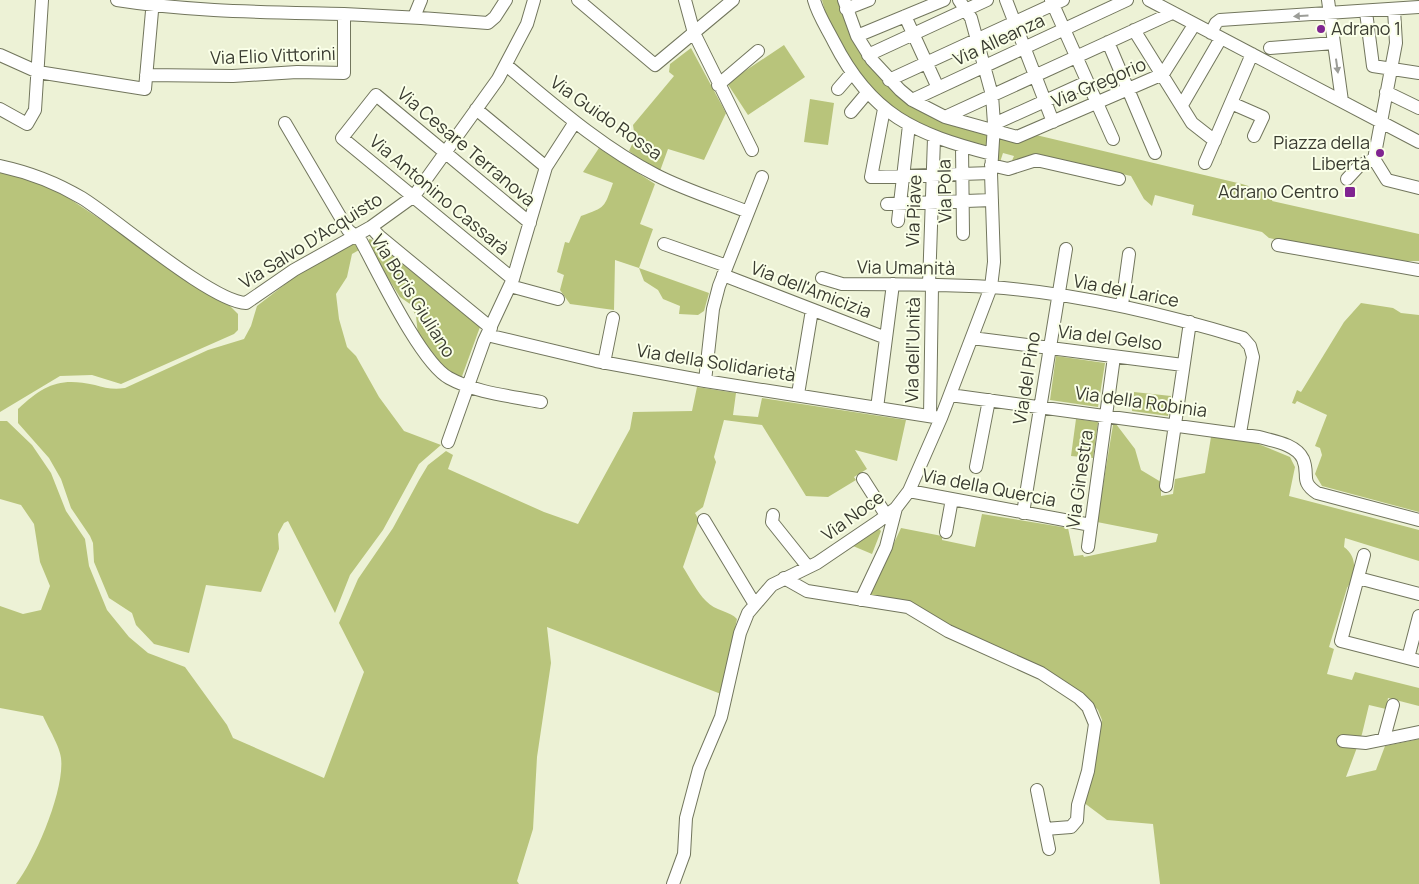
<svg xmlns="http://www.w3.org/2000/svg" width="1419" height="884" viewBox="0 0 1419 884" font-family="Manrope,sans-serif">
<style>
.green{fill:#b8c47b}
.lines{fill:none;stroke-linecap:round;stroke-linejoin:round}
.minor-casing{stroke:#72765d;stroke-width:14}
.minor{stroke:#fff;stroke-width:12}
.oneway{fill:#9c9d98}
.poi-dot{fill:#802591;stroke:#faffe8;stroke-width:2}
.labels{text-anchor:middle;stroke-width:4;stroke-linejoin:round;paint-order:stroke}
.poi-label{font-size:18px;fill:#393b30;stroke:#faffe8;text-anchor:end}
.street-label{font-size:18px;fill:#393b30;stroke:#faffe8}
</style>
<rect width="100%" height="100%" fill="#edf2d6"/>
<path class="green" d="M822 0H842L892 86 990 134 987 149C960 142 918 128 895 111 862 88 831 38 822 0Z
M784 45 805 77 748 115 727 83Z
M691 48 726 113 704 160 668 149 660 171 654 170 629 151 635 138 633 125 674 76 669 72 670 64Z
M810 99 834 103 828 145 804 142Z
M1036 135 1242 184 1274 194 1272 201 1419 234V261H1393L1269 238 1262 232 1192 215 1194 205 1155 195 1152 206 1144 199 1131 176 1096 168 1011 163 1014 156 1003 153 1000 162H995L998 137Z
M599 148 655 184 640 224 653 229 639 268 709 293 704 311 698 315 679 314 680 306 663 299 658 290 644 281 639 268 615 260 614 310 570 304 560 290 564 275 557 272 565 242 569 243 581 216C606 207 604 208 613 183L583 172Z
M0 170 40 184 67 197 230 306 238 314V330L234 334 121 384 92 375 60 376 0 412Z
M369 239 373 240 480 327 461 379 451 377 418 335 416 316 410 304 400 297 368 247Z
M355 243 359 250 352 254 347 277 336 294 339 319 347 347 356 356 379 397 404 431 441 445 419 464 383 530 350 575 335 613 288 521 284 523 278 534 279 549 261 592 206 585 189 653 154 644 136 625 132 613 109 598 94 562 93 543 90 536 71 508 61 479 49 458 18 423V409C44 385 59 377 95 385 105 388 114 390 125 388L208 350 244 339 251 326 257 306 301 272Z
M1361 303 1393 308 1401 313 1419 315V512L1322 486 1315 474 1322 455 1320 448 1315 446 1327 415 1297 401 1295 404 1292 403 1297 390 1301 392 1344 322Z
M1056 356 1105 363 1098 407 1050 400Z
M697 387 736 393 733 415 758 417 762 398 906 420 897 461 855 450 867 469 854 477 856 480 828 497 806 496 762 425 724 420 714 457 716 462 703 507 695 513 699 520 683 567C690 578 697 592 706 601 715 611 730 611 737 619L721 694 547 627 551 663 537 757 533 829 517 881 519 884H16C35 860 65 790 61 758 60 747 48 727 43 716L0 708V606L23 614 41 610 50 586 40 562 34 524 21 505 0 499V421H7L32 445 51 473 66 511 85 539 89 566 107 610 129 637 148 653 185 667 227 725 233 738 324 778 364 672 339 623 358 579 393 528 419 480 428 465 446 451 453 455 448 469 544 512 578 524 630 429 633 412 692 411Z
M1134 392 1171 396 1168 416 1132 411Z
M1076 419 1098 422 1093 458 1071 456Z
M1116 424 1135 449 1141 470 1161 482V496L1173 494 1175 479 1205 473 1211 437 1251 441 1290 457 1295 467 1289 496 1419 530V561L1345 538 1344 547C1358 557 1356 575 1347 588L1329 647 1334 649 1327 674 1352 680 1355 672 1419 688V706L1388 698 1386 709 1369 705 1362 734 1346 777 1376 770 1385 746 1419 739V884H1160L1153 824 1107 820 1083 802 1095 767 1096 749 1102 720 1098 710 1084 695 1062 679 1025 661 869 596 901 528 942 536V540L975 547 982 514 1068 528 1074 556 1083 555 1084 557 1156 542 1158 534 1097 522 1113 425Z
M879 529 881 531 872 554 853 546Z"/>
<g class="lines">
<g class="minor-casing">
<path id="minor" d="M117 0C192 12 268 12 344 14 392 16 440 19 488 23L495 17 506 0
M578 0 655 65 733 0
M685 0 694 33 752 150
M814 0C818 15 827 28 834 42 871 115 915 134 992 154
M844 0 857 36 872 60 900 90 912 100 945 117 1017 137 1163 74 1194 25
M1006 0 1053 122
M1051 0 1113 139
M1149 0 1419 142
M1328 0 1342 101
M846 9 869 0
M1394 10 1396 43 1374 159 1387 180 1419 188
M1366 12 1373 66 1419 73
M905 16 938 88
M414 17 421 0
M1134 30 1192 123 1215 141
M1211 33 1216 23 1220 20 1419 7
M857 36 944 0
M1108 42 1155 153
M1270 48 1334 43
M0 55 38 72 145 89 153 0
M868 55 987 0
M506 65C553 104 601 147 656 175 685 190 718 200 748 212
M146 75 233 76 297 72 344 73V14
M889 80 1063 0
M718 85 758 51
M838 89 851 74
M1386 92 1419 108
M912 100 1127 0
M1231 103 1263 117 1254 136
M1182 105 1221 38
M0 109 27 124 35 110 42 0
M476 109 546 167
M884 109 871 177 991 173
M851 112 867 93
M945 117 1172 13
M285 123 348 230 361 241C378 272 421 363 449 378 476 393 511 396 541 402
M994 124 1087 82
M962 147 963 234
M1205 163 1252 54
M991 165 1008 169 1036 160 1119 179
M0 166C28 172 57 183 82 198 116 219 212 302 246 303L294 270 371 227 414 196 498 79 527 24 534 0
M1347 179 1359 166 1374 159
M887 204 992 200
M898 221 909 125
M371 227 379 236 491 328
M664 244 727 266
M1278 245 1419 270
M723 275 886 338
M822 278 842 284C891 284 941 284 990 287 1076 293 1161 313 1243 338L1250 346 1253 357 1240 433
M513 279 342 138 376 95 530 223
M929 285 934 138
M510 286 558 299
M1122 305 1129 254
M487 335 596 361 705 381 941 418
M972 338 1183 365
M604 363 613 318
M705 381 713 309 719 286 762 177
M798 394 812 310
M950 395 1259 437C1273 441 1296 444 1303 459 1310 475 1299 481 1317 493L1419 520
M877 408 893 284
M930 416 932 286
M448 442 484 341 513 279 546 167 575 122
M976 467 989 400
M863 479 886 515
M1166 486 1190 322
M909 491 1091 525
M1023 513 1066 249
M773 515 772 522 808 567
M704 520 754 603
M946 532 952 499
M1088 547 1114 357
M1364 555 1341 641 1419 661
M784 578 807 591 908 607 948 631 1041 673 1079 698 1088 707 1095 724 1088 771 1078 805 1077 820 1071 827 1045 829
M1358 578 1419 594
M861 600 886 547 896 508
M1408 658 1419 616
M1384 738 1393 705
M1343 741 1366 743 1419 732
M1037 790 1049 849
M673 884 684 854 686 818 699 769 721 717 740 633 748 613 772 585 817 563 879 521 896 508 909 491 941 418 991 287 994 262 991 173 994 124 992 95 971 18 959 0"/>
</g>
<use href="#minor" class="minor"/>
</g>
<defs><path id="oneway-solid" d="M-6-.8H1V-3.2L6.5 0L1 3.2V.8H-6Z" transform="scale(1.25)"/></defs>
<g class="oneway">
<use href="#oneway-solid" transform="translate(1301 16) rotate(177)"/>
<use href="#oneway-solid" transform="translate(1337 66) rotate(82)"/>
</g>
<g class="poi-dot">
<circle cx="1321" cy="29" r="5"/>
<circle cx="1380" cy="153" r="5"/>
<rect x="1344" y="186" width="12" height="12" rx="2.5"/>
</g>
<g class="labels">
<g class="poi-label">
<text x="1331" y="35" text-anchor="start">Adrano 1</text>
<text x="1370" y="149">Piazza della<tspan x="1370" dy="21">Libertà</tspan></text>
<text x="1339" y="198">Adrano Centro</text>
</g>
<g class="street-label">
<text transform="translate(999 40) rotate(-25)" y="6">Via Alleanza</text>
<text transform="translate(273 56) rotate(-2)" y="6">Via Elio Vittorini</text>
<text transform="translate(1099 83) rotate(-23)" y="6">Via Gregorio</text>
<text transform="translate(606 118) rotate(35)" y="6">Via Guido Rossa</text>
<text transform="translate(466 147) rotate(40)" y="6">Via Cesare Terranova</text>
<text transform="translate(945 191) rotate(-91)" y="6">Via Pola</text>
<text transform="translate(439 195) rotate(40)" y="6">Via Antonino Cassarà</text>
<text transform="translate(914 211) rotate(-88)" y="6">Via Piave</text>
<text transform="translate(311 241) rotate(-32)" y="6">Via Salvo D'Acquisto</text>
<text transform="translate(906 268) rotate(1)" y="6">Via Umanità</text>
<text transform="translate(811 290) rotate(21)" y="6">Via dell'Amicizia</text>
<text transform="translate(1126 291) rotate(11)" y="6">Via del Larice</text>
<text transform="translate(413 296) rotate(58)" y="6">Via Boris Giuliano</text>
<text transform="translate(1110 338) rotate(7)" y="6">Via del Gelso</text>
<text transform="translate(913 350) rotate(-89)" y="6">Via dell'Unità</text>
<text transform="translate(716 363) rotate(9)" y="6">Via della Solidarietà</text>
<text transform="translate(1027 378) rotate(-81)" y="6">Via del Pino</text>
<text transform="translate(1141 402) rotate(8)" y="6">Via della Robinia</text>
<text transform="translate(1080 479) rotate(-82)" y="6">Via Ginestra</text>
<text transform="translate(989 488) rotate(11)" y="6">Via della Quercia</text>
<text transform="translate(853 516) rotate(-36)" y="6">Via Noce</text>
</g>
</g>
</svg>
